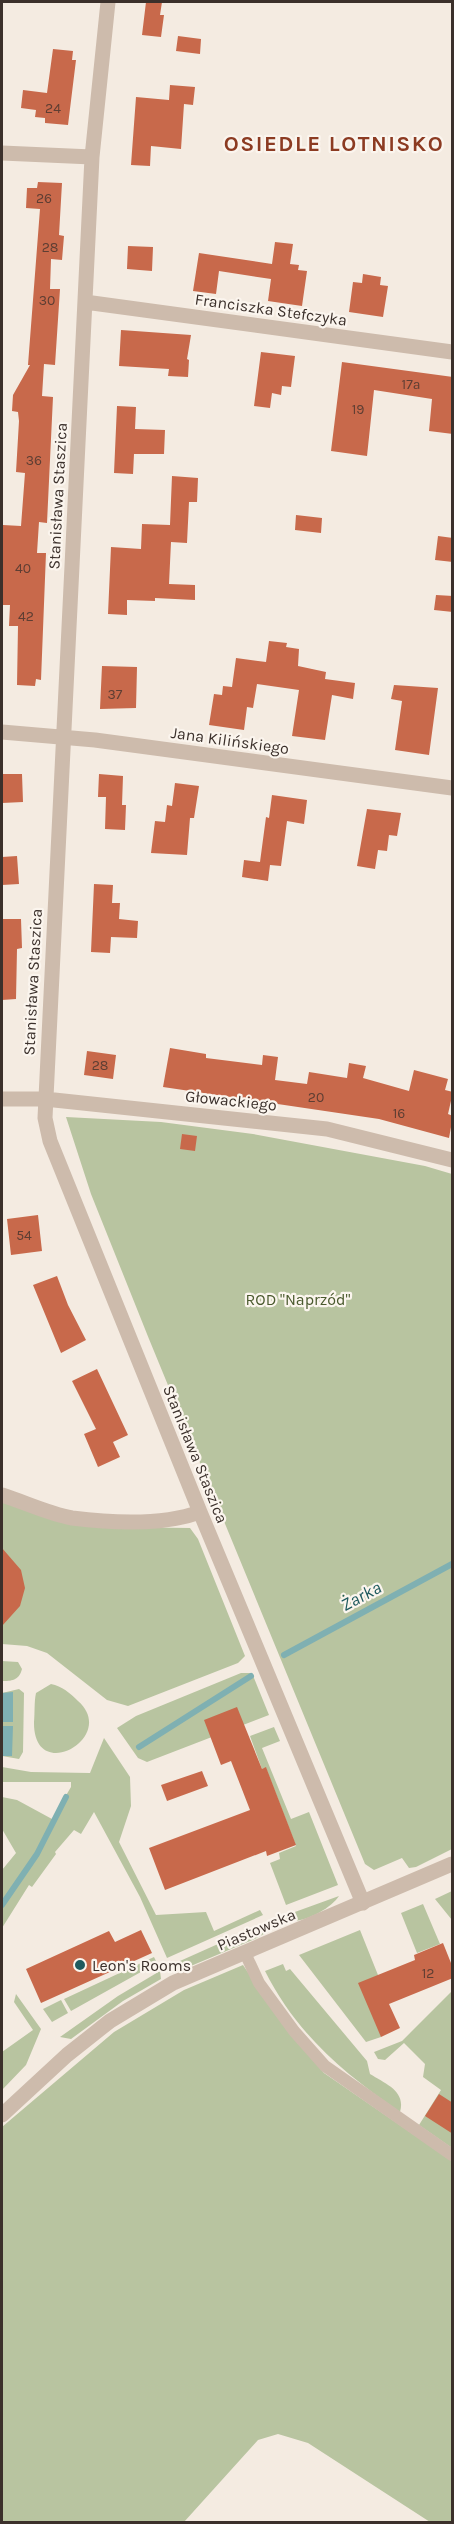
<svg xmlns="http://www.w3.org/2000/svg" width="454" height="2524" viewBox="0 0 454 2524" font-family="Karla,sans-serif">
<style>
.green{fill:#b8c4a0}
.water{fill:#7fb0b2}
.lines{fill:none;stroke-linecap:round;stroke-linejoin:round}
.stream{stroke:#7fb0b2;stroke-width:6}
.building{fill:#c8694b}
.service{stroke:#cdbbac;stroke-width:12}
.minor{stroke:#cdbbac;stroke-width:15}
.tertiary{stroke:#cdbbac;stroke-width:15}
.poi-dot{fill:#1f5a5e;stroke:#fbf5ee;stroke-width:2}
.labels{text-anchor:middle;stroke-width:4.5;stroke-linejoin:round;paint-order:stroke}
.number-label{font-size:14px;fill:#5e3e33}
.street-label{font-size:16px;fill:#3b302b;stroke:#fbf5ee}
.park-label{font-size:16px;fill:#4a5a2e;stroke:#fbf5ee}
.poi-label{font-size:16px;fill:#3b302b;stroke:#fbf5ee;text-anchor:start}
.water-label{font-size:18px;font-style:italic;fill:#1f5a5e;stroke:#fbf5ee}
.district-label{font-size:22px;font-weight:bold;letter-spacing:1.5px;fill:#8c3b22;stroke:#fbf5ee}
</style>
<rect width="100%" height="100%" fill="#f4ebe1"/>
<path class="green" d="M66 1117 161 1122 253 1134 425 1166 452 1174V1849L416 1867 409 1868 402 1858 374 1870 365 1864 149 1339 91 1194Z
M2 1502 115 1527 190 1528 198 1539 245 1656 238 1663 128 1706 107 1700 47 1653 27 1646 2 1644Z
M2 1661 18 1662 22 1669C19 1681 11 1681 2 1681Z
M241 1673H252L269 1715 147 1762 138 1758 117 1728 136 1716Z
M51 1684C62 1686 70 1693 78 1701 119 1737 33 1786 34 1722 35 1712 34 1702 36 1693Z
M19 1689 24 1693 23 1752 19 1759 2 1756V1693Z
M274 1727 280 1741 262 1748 291 1819 309 1812 338 1885 286 1905 270 1863 280 1859 279 1853 296 1846 266 1768 262 1769 250 1736Z
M104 1738 130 1777 131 1806 119 1842 156 1915 206 1912 214 1931 260 1910 263 1915 167 1958 140 1897 94 1812 81 1834 74 1830 55 1852 56 1854 32 1887 29 1885 2 1928V1870L16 1853 2 1829V1797L17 1800 52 1819 71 1787V1782H2V1767L31 1772 90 1773Z
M452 1891V1920L435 1899Z
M339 1896C330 1910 295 1929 281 1917Z
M423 1904 440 1944 417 1953 401 1913Z
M265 1923 267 1932 257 1938 179 1971 171 1965Z
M360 1930 378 1975 381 2037 366 2042 299 1955Z
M154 1957 157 1963 71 2011 64 1999Z
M283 1964 286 1971 290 1969 367 2061 370 2074C386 2084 406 2091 400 2112 342 2072 297 2034 265 1971Z
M243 1965 280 2020 324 2073 452 2161V2522H430L308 2443 278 2434 258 2440 184 2522H2V2127L114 2032 184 1990Z
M160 1971 161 1979 123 2001 71 2039 60 2037 118 1996Z
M452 1991V2148L419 2125 441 2090 423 2077 425 2064 404 2043 385 2060 378 2059 374 2052 402 2041Z
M16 1994 41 2029 26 2065 2 2090V2052L33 2030 14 2002Z
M61 2000 68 2013 52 2022 43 2009Z"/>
<path class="water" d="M13 1692V1722H2V1693Z
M2 1726H13L12 1756H2Z"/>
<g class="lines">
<path class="stream" d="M284 1655 452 1564
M139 1747 251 1676
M2 1905 37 1854 66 1797"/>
</g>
<path class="building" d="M146 2H162L160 15H164L161 37 142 35Z
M178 36 201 39 200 54 176 51Z
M53 49 73 51 72 60H76L68 125 45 123V118L35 117 36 110 21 108 23 90 47 93Z
M170 85 195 87 193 105 184 104 181 149 151 146 150 166 131 165 136 97 169 100Z
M38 182 62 183 59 235 64 236 62 260 51 259 50 289H60L55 365 44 364 42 396 53 397 47 523 39 522 37 553H46L41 680 36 679 35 686 17 685 18 626H9L10 605H2V566L3 525 21 526 25 473 16 472 19 421 18 412 12 411 13 395 30 365H28L40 209 26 208 27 188H37Z
M275 242 293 244 290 264 299 265 298 270 307 271 302 306 268 301 271 279 219 271 216 294 193 291 199 253 272 264Z
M128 246 153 247 152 271 127 269Z
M363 274 381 277 380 285 388 286 383 317 349 312 353 282 362 283Z
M121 330 191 335 187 359 189 360 188 377 168 376 169 369 119 366Z
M261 352 295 356 291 387 282 386 281 395 272 393 270 408 254 406Z
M342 362 453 377V434L429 431 432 399 374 390 367 456 331 451Z
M117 406 136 407 135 429 165 430 164 454H134L133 474 114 473Z
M172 476 198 478 197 502H189L187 543 171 542 169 584 195 585V600L155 598V601L127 600V615L108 614 111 547 141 549 142 524 170 525Z
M296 515 322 518 321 533 295 530Z
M438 536 453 538V562L435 560Z
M436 595 453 596V612L434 610Z
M269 641 287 643 286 647 299 649 298 666 326 672 325 679 355 683 353 699 332 695 325 740 292 736 299 690 257 684 253 708 247 707 244 730 209 725 214 694 222 695 223 686 232 687 236 658 266 662Z
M102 666 137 667 136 708 100 709Z
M394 685 438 688 429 755 395 750 402 701 391 699Z
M2 774H22L23 802 2 803Z
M99 774 123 776 122 805H126L125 830 105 829 106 797H98Z
M175 783 199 786 194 818H190L187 855 151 853 155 821 165 822 167 805 172 806Z
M272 795 307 800 304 824 287 821 281 866 270 865 268 881 242 877 244 860 260 862 266 817 269 818Z
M367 809 401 813 397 836 389 835 387 851 378 850 375 869 357 866Z
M17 856 19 884 2 885V857Z
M94 884 113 885 112 903H120L119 919 138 921 137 938 111 937 110 953 91 952Z
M2 919H21L22 948 17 949 16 999 2 1000Z
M170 1048 206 1054V1058L262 1065 263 1055 278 1057 275 1080 307 1084 309 1072 347 1078 349 1063 366 1066 363 1078 409 1091 414 1070 448 1079 445 1090 453 1092 448 1114 453 1116 449 1138 379 1119 163 1087Z
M87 1051 116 1055 113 1079 84 1075Z
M182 1134 197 1136 195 1151 180 1149Z
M38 1215 42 1251 11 1255 7 1219Z
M57 1276 68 1305 86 1340 61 1353 33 1285Z
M97 1369 128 1435 113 1442 120 1457 98 1467 84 1434 96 1429 72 1381Z
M2 1548 21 1570 25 1588 20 1606 2 1626Z
M237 1707 262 1769 266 1767 296 1845 267 1856 266 1851 165 1890 149 1848 250 1810 231 1761 221 1765 204 1720Z
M202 1771 208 1786 167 1801 161 1785Z
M141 1930 152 1953 41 2003 26 1969 109 1931 115 1942Z
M443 1943 453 1968V1978L389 2004 400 2028 381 2037 358 1983 415 1960 414 1955Z
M439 2094 453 2103V2134L425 2116Z"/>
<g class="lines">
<path class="service" d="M245 1953 259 1983 294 2031 325 2066 452 2155"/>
<path class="minor" d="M108 2 92 157 45 1118 50 1141 200 1512 363 1903
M2 153 92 157
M85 302 452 352
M2 732 95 740 452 788
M2 1099H45L327 1129 452 1160
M2 1495C24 1502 49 1514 72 1518 112 1523 162 1526 200 1512"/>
<path class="tertiary" d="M2 2115 67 2055 110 2021 173 1983 452 1864"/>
</g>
<circle class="poi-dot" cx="80" cy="1965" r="6"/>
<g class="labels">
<g class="number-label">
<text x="53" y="113">24</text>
<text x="44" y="203">26</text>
<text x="50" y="252">28</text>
<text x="47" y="305">30</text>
<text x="411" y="389">17a</text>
<text x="358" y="414">19</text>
<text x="34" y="465">36</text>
<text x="23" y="573">40</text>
<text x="26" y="621">42</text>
<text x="115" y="699">37</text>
<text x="100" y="1070">28</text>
<text x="316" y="1102">20</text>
<text x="399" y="1118">16</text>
<text x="24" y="1240">54</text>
<text x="428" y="1978">12</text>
</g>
<g class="street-label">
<text transform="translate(271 309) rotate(8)" y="6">Franciszka Stefczyka</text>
<text transform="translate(57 496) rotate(-87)" y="6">Stanisława Staszica</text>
<text transform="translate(230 740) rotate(8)" y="6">Jana Kilińskiego</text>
<text transform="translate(32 982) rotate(-87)" y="6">Stanisława Staszica</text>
<text transform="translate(231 1100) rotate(6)" y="6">Głowackiego</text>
<text transform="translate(196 1454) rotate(68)" y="6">Stanisława Staszica</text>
<text transform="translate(256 1929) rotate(-23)" y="6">Piastowska</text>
</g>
<g class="park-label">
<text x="298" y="1305">ROD "Naprzód"</text>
</g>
<g class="poi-label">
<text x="92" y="1971">Leon's Rooms</text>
</g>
<g class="water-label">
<text transform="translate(361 1596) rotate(-28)" y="6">Żarka</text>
</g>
<g class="district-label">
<text x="334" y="151">OSIEDLE LOTNISKO</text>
</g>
</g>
<rect width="454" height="2524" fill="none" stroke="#3b302b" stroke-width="6"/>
</svg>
